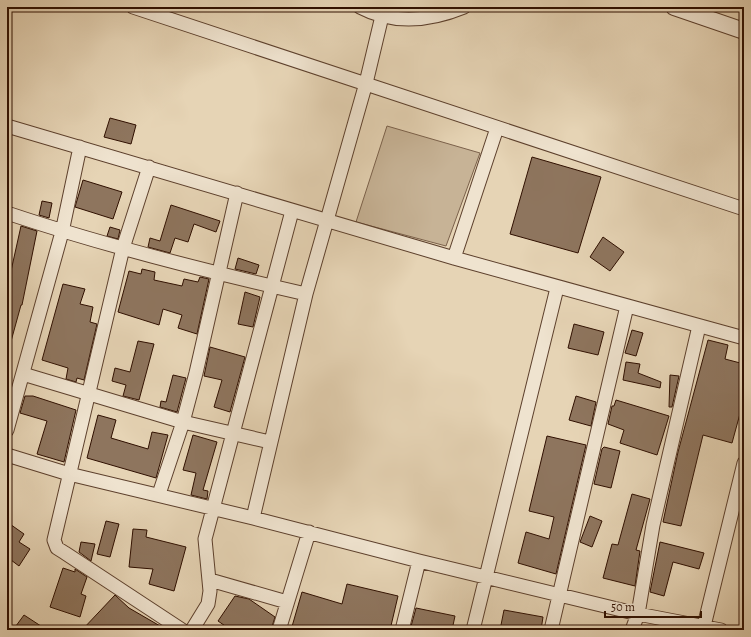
<svg xmlns="http://www.w3.org/2000/svg" width="751" height="637" viewBox="0 0 751 637" font-family="Alegreya,serif">
<style>
.green{fill:#c7b396;stroke:#7b614b}
.building{fill:#8e755e;stroke:#2f0f00}
.lines{fill:none;stroke-linecap:round;stroke-linejoin:round}
.minor-casing{stroke:#5d402d;stroke-width:15}
.tertiary-casing{stroke:#5d402d;stroke-width:18}
.minor{stroke:#efe3cf;stroke-width:13}
.tertiary{stroke:#efe3cf;stroke-width:16}
</style>
<rect width="100%" height="100%" fill="#e6d4b5"/>
<filter id="stains"><feTurbulence type="fractalNoise" baseFrequency=".005" numOctaves="4"/><feColorMatrix values="0 0 0 0 .2 0 0 0 0 .09 0 0 0 0 .02 0 0 0 .5 -.17"/></filter>
<radialGradient id="worn" r=".72"><stop offset=".6" stop-color="#630" stop-opacity="0"/><stop offset="1" stop-color="#630" stop-opacity=".3"/></radialGradient>
<path class="green" d="M387 126 480 153 446 246 356 222Z"/>
<path class="building" d="M110 118 136 125 131 144 104 137Z
M532 157 601 177 578 253 510 234Z
M83 180 122 192 113 219 75 207Z
M42 201 52 203 49 218 39 215Z
M171 205 220 221 216 232 194 224 188 242 175 238 170 253 148 247 150 238 160 241Z
M21 226 37 231 22 305H21L10 345 7 344V289Z
M110 227 120 230 118 239 107 236Z
M603 237 624 252 610 271 590 257Z
M238 258 259 265 256 274 235 269Z
M142 269 155 272 154 280 182 286 184 279 198 282 200 277 209 279 197 334 178 328 182 315 163 309 159 325 118 312 129 271 141 274Z
M63 284 85 289 80 304 93 307 90 322 97 324 84 380 77 378 76 382 66 379 68 368 42 360Z
M245 292 260 297 253 327 238 324Z
M574 324 604 332 598 355 568 348Z
M632 330 643 333 636 356 625 353Z
M708 340 728 345 725 359 744 364V399L732 443 703 435 681 526 663 522 678 452Z
M138 341 154 344 139 400 123 396 126 385 112 381 115 368 130 372Z
M210 347 245 357 230 412 214 407 222 380 204 376Z
M626 362 640 364 638 373 661 382 660 388 623 380Z
M173 375 186 378 177 412 160 407 161 401 166 402Z
M670 375 679 376 672 407H669Z
M25 396H33L76 410 64 462 37 454 47 421 20 413Z
M576 396 596 402 591 426 569 420Z
M616 400 669 416 657 455 620 443 624 430 608 424 612 406H614Z
M98 415 116 420 111 438 148 449 152 432 168 435 156 478 87 458Z
M193 435 217 442 203 490 208 491 207 499 191 495 196 473 183 470Z
M547 436 586 445 556 574 518 563 526 532 549 539 554 517 529 511Z
M604 447 620 451 611 488 594 484 602 449Z
M632 494 650 499 636 550 640 551 635 586 603 578 612 544 618 545Z
M590 516 602 521 592 547 580 542Z
M106 521 119 524 110 557 97 554Z
M7 522 24 534 19 542 30 549 19 566 7 557Z
M133 529 147 530 146 537 186 547 174 591 149 584 153 569 129 567Z
M81 542 95 544 91 561 79 552Z
M660 542 704 553 699 569 673 562 664 596 650 592Z
M63 568 75 572V569L87 577 81 594 86 596 80 617 50 607Z
M347 584 398 596 390 630H291L302 592 342 604Z
M115 595 129 608 167 630H82Z
M235 596 249 599 275 617 271 630H231L218 621Z
M416 608 455 616 452 630H410Z
M504 610 543 617 541 630H500Z
M24 615 47 630H13Z"/>
<g class="lines">
<g class="minor-casing">
<path id="minor" d="M133 7 744 209
M360 7C394 25 430 21 464 7
M7 126 454 258 744 338
M149 167 123 248 54 540 57 548 65 553 182 630
M7 213C105 246 205 271 306 294
M454 258 497 128
M23 374 183 422 270 442
M7 430 62 232 80 147
M7 455 69 474 253 518 419 561 638 614 721 630
M159 494 183 422 196 373 237 193
M253 518 306 294 366 83 382 16
M210 580 287 602
M192 630 208 604 210 591 205 539 292 211
M279 630 309 532
M402 630 419 561
M473 630 557 288
M551 630 627 306
M632 630 638 614 653 525 699 326
M703 630 744 463"/>
</g>
<g class="tertiary-casing">
<path id="tertiary" d="M674 7 744 31"/>
</g>
<use href="#minor" class="minor"/>
<use href="#tertiary" class="tertiary"/>
</g>
<rect width="751" height="637" fill="none" stroke="#e6d4b5" stroke-width="24"/>
<rect x="8" y="8" width="735" height="621" fill="none" stroke="#2f0f00" stroke-width="2"/>
<rect x="12" y="12" width="727" height="613" fill="none" stroke="#2f0f00"/>
<path d="M605 611v6h96v-6" fill="none" stroke="#2f0f00" stroke-width="2"/>
<text x="611" y="611" font-size="12" fill="#2f0f00" stroke="#efe3cf" stroke-width="3" paint-order="stroke">50 m</text>
<rect width="100%" height="100%" filter="url(#stains)"/>
<rect width="100%" height="100%" fill="url(#worn)"/>
</svg>
